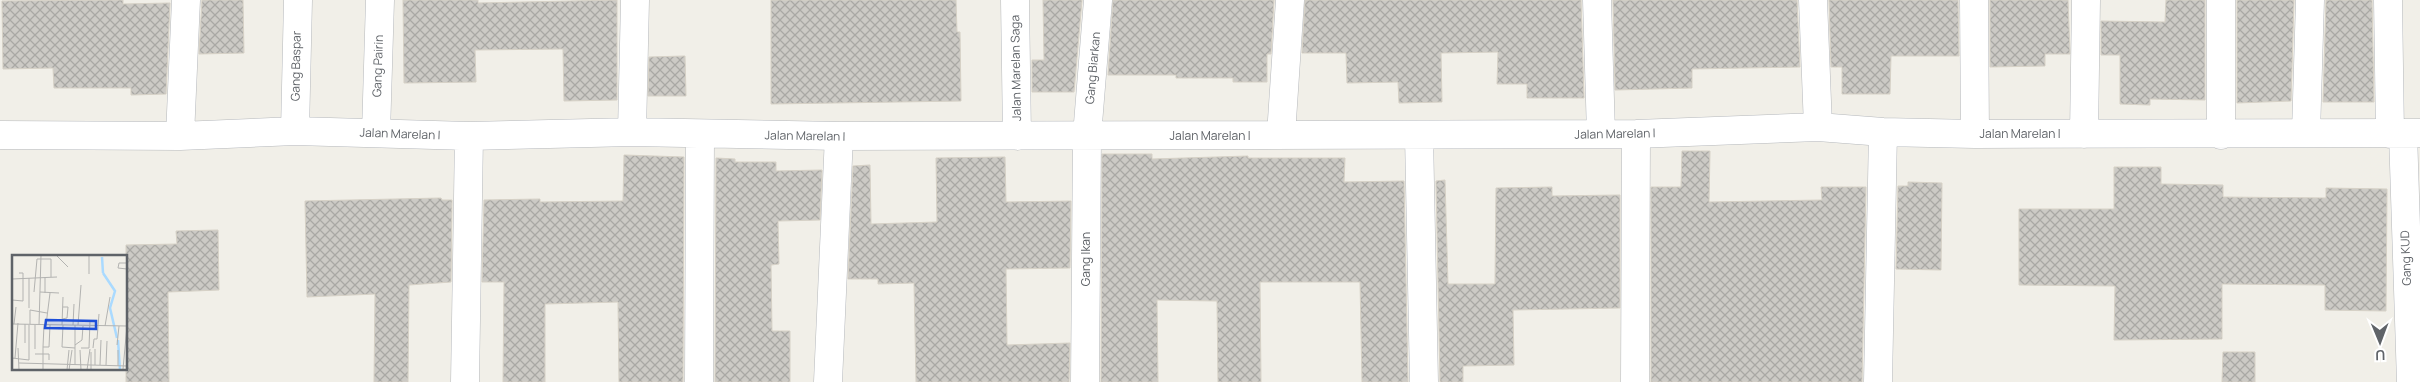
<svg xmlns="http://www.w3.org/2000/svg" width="2420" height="382" viewBox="0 0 2420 382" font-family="Manrope,sans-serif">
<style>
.building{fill:url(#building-cross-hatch);stroke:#d6d1c6}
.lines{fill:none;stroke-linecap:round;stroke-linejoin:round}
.street-casing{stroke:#b5b8bc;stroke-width:29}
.street{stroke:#fff;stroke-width:28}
.labels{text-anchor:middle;stroke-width:4;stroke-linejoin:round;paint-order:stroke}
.street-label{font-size:12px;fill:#5f6368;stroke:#fff}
.inset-river{fill:none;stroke:#aadaff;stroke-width:2.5}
.inset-road{fill:none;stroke:#b3b3b1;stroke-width:1}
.view{fill:#1d4ed8;fill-opacity:0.15;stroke:#1d4ed8;stroke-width:2.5}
.inset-edge{fill:none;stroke:#5f6368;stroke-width:2.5}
</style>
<defs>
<pattern id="building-cross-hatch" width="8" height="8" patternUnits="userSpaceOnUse" patternTransform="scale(1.25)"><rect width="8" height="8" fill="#cccac5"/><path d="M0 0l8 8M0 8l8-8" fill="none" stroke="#a9a8a4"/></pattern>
</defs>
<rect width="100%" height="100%" fill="#f1efe8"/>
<path class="building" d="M123 0V4L170 3 166 94 131 95V88H54L53 68 3 69 2 1Z
M202 0H243L244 53 199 54Z
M403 0H478V3L617 0V100L564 101 563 49 475 50 476 82 404 83Z
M771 0H956L957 32H960L961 101 771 104Z
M1043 0H1082L1074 92H1032V60H1044Z
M1113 0H1274L1271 54H1267V82H1233V78H1176V75H1108Z
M1305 0H1581L1584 98H1527V84H1497L1498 52 1441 53 1442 102 1399 103 1398 82 1347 83 1346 53H1302Z
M1613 0H1797L1800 67 1692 69V88L1615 90Z
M1829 0H1958L1959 56H1891L1890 94H1842V67H1831Z
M1990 0H2068L2070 54H2045V66L1990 67Z
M2166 0H2205V100L2150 99V105L2120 104V55H2101V21L2165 22Z
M2237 0H2294L2291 101 2237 103Z
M2326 0H2372L2374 102H2323Z
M685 56 686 96H648L649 57Z
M1682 151H1710L1709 202 1822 200 1821 187H1866L1862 382H1651V187H1681Z
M1102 154H1152V159L1248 156V158H1345L1344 182 1404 181 1408 382H1362L1360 282H1260L1261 382H1218L1217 301 1157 300 1158 382H1101Z
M624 155 684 157 683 382H619L618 302 545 304V382H503L504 282H482L484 200 540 199V202L623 201Z
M1005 157 1006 202 1071 201 1070 268 1006 269 1007 345 1070 343 1069 382H916L914 283 878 284V279H848L853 166 870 165 871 224 937 222 936 158Z
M716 158 735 159V162H776V171L822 170 820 220 778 221 779 264 771 265 772 331H790V382H715Z
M2114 167H2161V184L2223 185V197L2326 198V188L2387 189 2386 311 2325 310V285L2222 284V339L2114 340 2115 286 2019 285V209H2114Z
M1445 180 1448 284H1495L1496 188 1552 187V196L1620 195V308L1513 310 1514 365 1463 366V382H1440L1436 181Z
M1908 182 1942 183 1941 270 1896 269 1898 186H1908Z
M441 198 442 200H452L451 282 409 285 408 382H374L375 294 307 297 305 201Z
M218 230 219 290 168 292 169 382H126V245L177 244 176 231Z
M2223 352H2255V382H2222Z"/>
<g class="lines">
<g class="street-casing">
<path id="street" d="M1015 0 1017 136
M1597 0 1601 134
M1813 0 1818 127
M1974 0 1975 134
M2221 0V135
M2388 0 2390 134
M295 131 298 0
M632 132 635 0
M376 133 380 0
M2306 133 2310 0
M2403 133 2411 382
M2084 134 2086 0
M0 135 180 136 295 131 469 136 632 132 839 136 1636 134 1818 127 1883 132 1975 134 2420 133
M1281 135 1290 0
M1419 135 1424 382
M180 136 186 0
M465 382 469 136
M699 382 700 135
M828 382 839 136
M1085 382 1087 136 1098 0
M1635 382 1636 134
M1878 382 1883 132"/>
</g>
<use href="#street" class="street"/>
</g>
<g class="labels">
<g class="street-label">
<text transform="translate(296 66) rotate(-89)" y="4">Gang Baspar</text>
<text transform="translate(378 66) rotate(-88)" y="4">Gang Pairin</text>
<text transform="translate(1016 68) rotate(-91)" y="4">Jalan Marelan Saga</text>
<text transform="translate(1093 68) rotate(-85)" y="4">Gang Biarkan</text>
<text transform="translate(400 134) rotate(2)" y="4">Jalan Marelan I</text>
<text transform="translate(1615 134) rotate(-1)" y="4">Jalan Marelan I</text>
<text x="2020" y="138">Jalan Marelan I</text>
<text transform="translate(805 136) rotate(1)" y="4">Jalan Marelan I</text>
<text x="1210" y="140">Jalan Marelan I</text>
<text transform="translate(2406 258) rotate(-92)" y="4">Gang KUD</text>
<text transform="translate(1086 259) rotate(-90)" y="4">Gang Ikan</text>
</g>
</g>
<g transform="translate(12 255)">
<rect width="115" height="115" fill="#f1efe8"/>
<path class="inset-river" d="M90 2 91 18M91 18 103 36 98 53 105 83M106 85 108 115"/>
<path class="inset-road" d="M44 0 56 12M115 8H107L106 13 115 14M77 19V0M33 22V38M0 24 45 22M22 37 25 4H39V22M28 37 47 38M0 45 11 46V18H7M17 53V23M50 64 55 63 56 52H51M0 69 115 71M2 69 4 52M18 69V55L35 58M17 70V105M27 70 29 0M34 70 38 38M50 70 51 42M51 70 50 92 63 93M61 70 62 49M63 70V110M66 70 69 30M93 71 98 42M13 88V69M63 90 70 85 71 71M105 90 107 71M31 92 32 70M6 93 7 115M69 93H77L78 66M81 93 82 84H85L87 59M23 94V70M83 94V110M68 95 69 115M106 95V111M23 99H37V105M0 103 17 105M3 103 6 68M7 108 115 111M88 110 89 85M94 110 95 86M79 114V97M111 114 115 71M31 115V92H37L38 70M55 115 57 95M57 115 60 95M75 115 78 94"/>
<path class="view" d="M34 65 84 66V74L33 73Z"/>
<rect width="115" height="115" class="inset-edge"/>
</g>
<g transform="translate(2380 342) rotate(179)" stroke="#ffffff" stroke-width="4" paint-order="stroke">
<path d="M0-4L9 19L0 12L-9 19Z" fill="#5f6368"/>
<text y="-8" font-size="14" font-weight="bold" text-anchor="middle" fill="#5f6368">U</text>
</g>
</svg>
